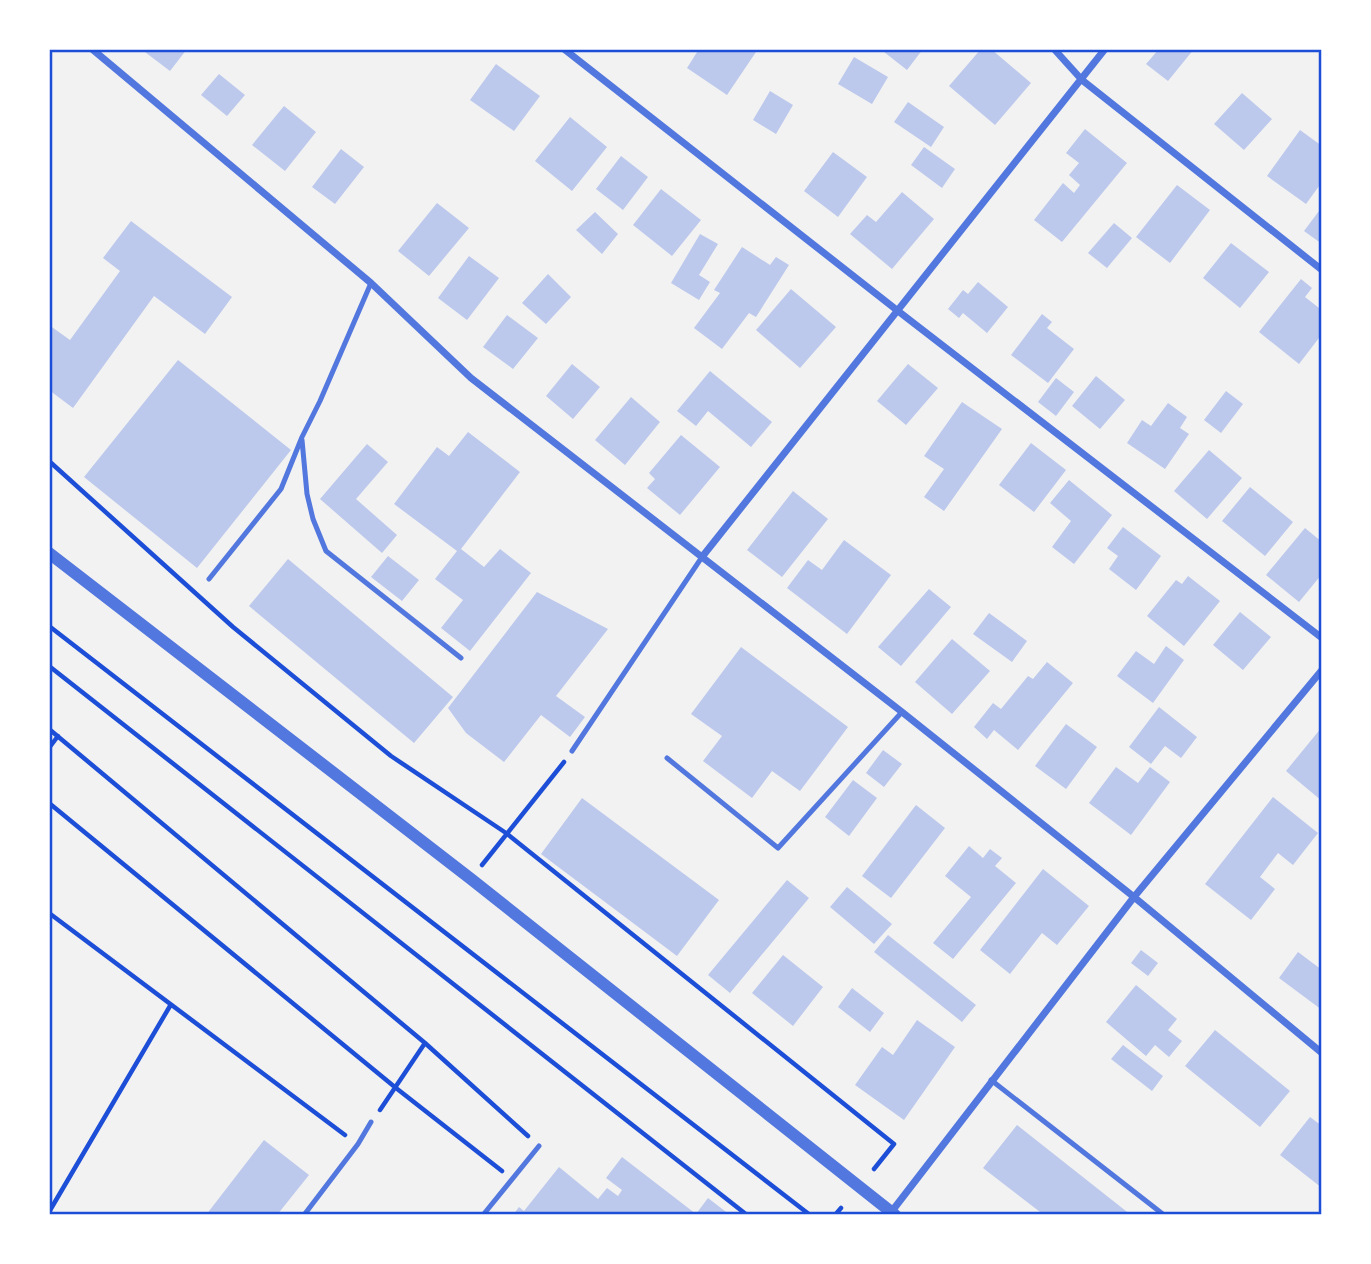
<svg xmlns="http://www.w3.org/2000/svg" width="1371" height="1264" viewBox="0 0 1371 1264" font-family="Bitter,serif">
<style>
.building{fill:#bdc9ec}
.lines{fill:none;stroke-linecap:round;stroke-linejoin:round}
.path{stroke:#1d4ed8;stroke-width:4.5}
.service{stroke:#5277de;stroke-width:5}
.minor{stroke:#5277de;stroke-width:7}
.tertiary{stroke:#5277de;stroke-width:12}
.neatline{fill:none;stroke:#1d4ed8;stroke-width:2.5}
</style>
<rect width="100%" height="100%" fill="#f2f2f2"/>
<path class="building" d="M141 49H187L170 71Z
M699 49H758L727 95 687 68Z
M886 49H923L907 70 884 52Z
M981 49H991L1031 83 995 125 949 86Z
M1159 49H1194L1168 81 1146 64Z
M854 57 888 77 872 104 838 84Z
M496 64 540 96 514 131 470 100Z
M219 74 245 95 227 116 201 95Z
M770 91 793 105 776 134 753 120Z
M1242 93 1272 119 1244 150 1214 124Z
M908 102 944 127 931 147 894 122Z
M284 106 316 132 285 171 252 145Z
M570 117 607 147 572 191 535 161Z
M1085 129 1127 163 1062 242 1034 220 1063 183 1074 193 1080 185 1069 175 1079 163 1066 153Z
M1300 130 1322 146V182L1306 204 1267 176Z
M924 147 955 169 942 188 911 165Z
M341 149 364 167 335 204 312 187Z
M833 152 867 177 838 217 804 191Z
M621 156 648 177 623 210 596 189Z
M1177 185 1210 210 1170 263 1136 237Z
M661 189 701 220 672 256 633 225Z
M902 192 934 219 892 269 850 234 867 215 876 222Z
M437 203 469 228 429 276 398 251Z
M1322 207V244L1304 231Z
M595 212 618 234 602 254 576 230Z
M131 221 232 297 205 334 154 296 73 408 49 390V325L70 340 120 271 103 258Z
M1114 223 1132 238 1107 268 1088 253Z
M700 234 718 244 699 275 710 282 699 300 671 283Z
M1231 243 1269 272 1240 308 1203 278Z
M742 247 770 265 776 257 789 265 756 317 749 313 722 349 694 328 720 293 714 290Z
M469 256 499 278 467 320 438 298Z
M548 274 571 297 546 324 522 303Z
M1301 279 1312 288 1305 297 1319 308 1322 304V334L1299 364 1259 332Z
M978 282 1008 307 987 333 963 313 959 318 948 309 963 290 968 294Z
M791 289 836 327 800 368 756 330Z
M1042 314 1052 322 1047 328 1074 349 1048 383 1011 355Z
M507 315 538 338 513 369 483 347Z
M178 360 291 450 197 568 84 477Z
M572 364 600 387 573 419 546 396Z
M908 364 938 388 906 425 877 401Z
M710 371 772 422 751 447 708 411 696 426 677 411Z
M1096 376 1125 400 1100 429 1072 406Z
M1056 378 1074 392 1056 416 1038 402Z
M1226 391 1243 404 1221 433 1204 420Z
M631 397 660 422 625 465 595 440Z
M962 402 1002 429 944 511 924 497 944 469 924 456Z
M1168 403 1187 417 1180 428 1189 434 1165 469 1127 443 1142 420 1151 426Z
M468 432 520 472 461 549 484 567 500 549 531 573 470 651 441 628 463 600 435 579 457 551 394 504 437 447 449 456Z
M681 435 720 467 680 515 647 488 655 479 649 473Z
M1031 443 1066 470 1034 512 999 485Z
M367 444 388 462 356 499 397 535 382 553 320 499Z
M1209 450 1242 478 1207 519 1174 491Z
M1069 480 1112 515 1074 564 1052 547 1071 521 1050 503Z
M1250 487 1293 522 1265 556 1222 521Z
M793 491 828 519 782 577 747 550Z
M1123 527 1161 556 1136 590 1109 569 1118 556 1107 548Z
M1305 528 1322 542V574L1299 602 1266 575Z
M844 540 891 575 847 634 787 588 808 560 822 570Z
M388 556 419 580 402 601 371 577Z
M288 559 453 697 414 743 249 606Z
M1188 576 1220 601 1184 646 1147 616 1176 580 1182 584Z
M929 589 951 607 901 666 878 647Z
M537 592 608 629 556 696 585 717 570 737 541 715 504 762 466 733 448 708Z
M1240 612 1271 637 1243 670 1213 645Z
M989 613 1027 641 1012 662 973 634Z
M952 639 990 671 952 714 915 682Z
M1166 646 1184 660 1153 703 1117 676 1136 651 1154 664Z
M741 647 848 727 800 791 772 771 752 798 703 761 722 736 691 714Z
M1047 662 1073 683 1018 750 994 730 987 739 974 727 993 703 1001 709 1028 676 1033 679Z
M1159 707 1197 737 1181 758 1165 746 1151 764 1129 747Z
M1066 724 1097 747 1066 789 1035 766Z
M1322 727V801L1286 771Z
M883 750 902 764 884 787 866 773Z
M1116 767 1138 783 1150 767 1170 782 1131 835 1089 803Z
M853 780 877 798 849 836 825 817Z
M1273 797 1318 833 1293 865 1278 853 1260 877 1275 889 1251 920 1205 884Z
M582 798 719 900 677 956 541 854Z
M916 805 945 828 891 898 862 876Z
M969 846 983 858 990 849 1002 858 995 866 1016 883 953 959 933 943 971 897 945 876Z
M1043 869 1089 906 1057 945 1042 933 1010 974 980 950Z
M787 880 809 898 730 993 708 975Z
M847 887 892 924 874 944 830 907Z
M888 935 976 1005 962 1022 874 952Z
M1141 950 1158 963 1148 976 1131 963Z
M1298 952 1322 970V1010L1279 978Z
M783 955 823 987 793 1026 752 993Z
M1136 985 1177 1019 1168 1030 1182 1041 1169 1057 1155 1045 1146 1056 1106 1022Z
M852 988 884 1013 870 1032 838 1007Z
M917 1020 955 1047 904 1120 855 1085 882 1047 893 1055Z
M1215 1030 1290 1091 1260 1127 1185 1066Z
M1123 1045 1163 1076 1152 1091 1111 1059Z
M1310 1117 1322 1126V1188L1280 1155Z
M1017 1125 1131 1215H1044L983 1168Z
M264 1140 309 1175 277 1215H206Z
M622 1157 696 1214 708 1198 730 1215H513L519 1207 524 1211 559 1167 598 1199 607 1188 618 1196 622 1190 606 1178Z"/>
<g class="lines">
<path class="path" d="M49 461 233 627 391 756 506 833 894 1144 874 1169
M49 626 810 1215
M49 666 747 1215
M49 729 425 1043 528 1136
M49 748 58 736
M49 803 396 1088 502 1171
M482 865 564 762
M49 913 345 1135
M380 1110 425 1043
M49 1212 170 1006
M835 1215 841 1208"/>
<path class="service" d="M302 440 307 494 313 519 326 551 461 658
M209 579 281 489 302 437 320 401 371 283
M572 751 702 557
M667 758 778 848 902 712
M991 1080 1164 1215
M304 1215 358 1144 371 1122
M483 1215 539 1146"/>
<path class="minor" d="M92 49 371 283 471 378 902 712 1134 897 1322 1053
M564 49 898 311 1322 638
M1054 49 1082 80 1322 270
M702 557 1105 49
M889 1215 1134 897 1322 670"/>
<path class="tertiary" d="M49 553 471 879 895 1215"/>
</g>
<rect width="1371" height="1264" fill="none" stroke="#ffffff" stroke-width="102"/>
<rect x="51" y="51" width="1269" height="1162" class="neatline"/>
</svg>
